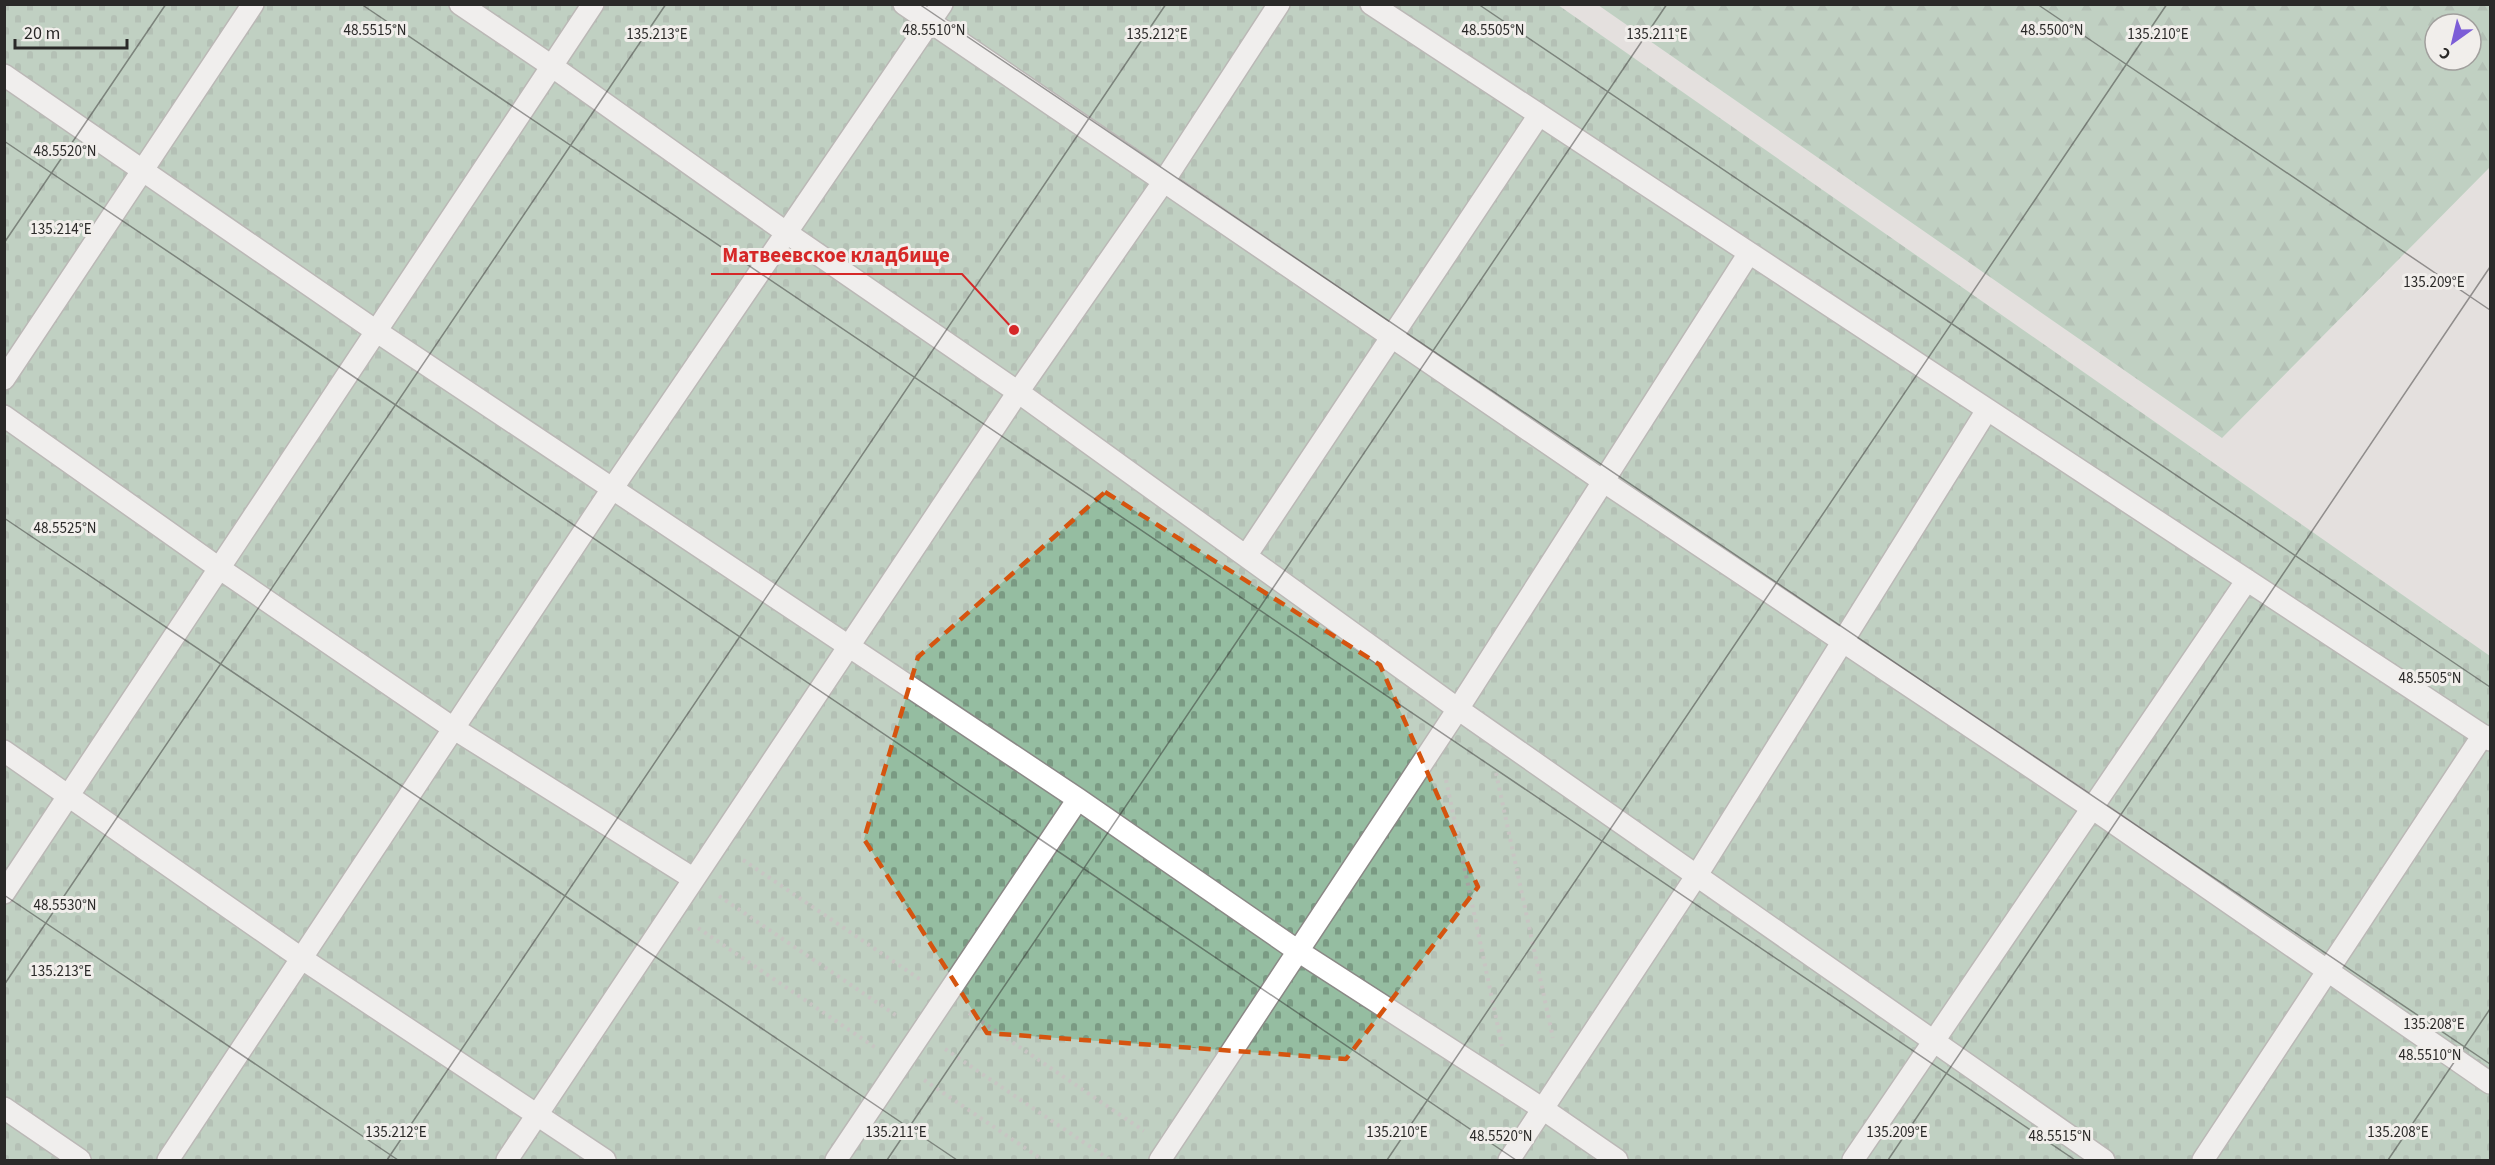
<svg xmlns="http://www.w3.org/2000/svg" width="2495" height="1165" viewBox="0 0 2495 1165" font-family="'Source Sans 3',sans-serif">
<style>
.forest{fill:url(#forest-firs);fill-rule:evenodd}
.cemetery{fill:url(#cemetery-stones)}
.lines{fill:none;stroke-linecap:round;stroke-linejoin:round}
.lane-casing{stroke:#8b8886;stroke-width:24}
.path{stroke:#a7a4a2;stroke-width:4;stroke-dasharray:3 4.5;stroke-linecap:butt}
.lane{stroke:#fff;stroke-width:21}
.marked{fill:none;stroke:#d5540f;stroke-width:4.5;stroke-dasharray:12 8;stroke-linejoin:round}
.ticks{fill:none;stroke:#2a2928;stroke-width:1.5;stroke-opacity:0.45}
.ticks-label{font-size:15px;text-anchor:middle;fill:#2a2928;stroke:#f1eeeb;stroke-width:6;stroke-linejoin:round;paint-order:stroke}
.leader{fill:none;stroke:#d62828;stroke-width:2}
.callout-dot{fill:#d62828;stroke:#f1eeeb;stroke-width:2}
.callout-label{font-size:21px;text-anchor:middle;font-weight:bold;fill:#d62828;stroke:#f1eeeb;stroke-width:6;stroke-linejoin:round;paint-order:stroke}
</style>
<defs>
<pattern id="forest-firs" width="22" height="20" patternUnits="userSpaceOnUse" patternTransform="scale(1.5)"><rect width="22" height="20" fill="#95bda1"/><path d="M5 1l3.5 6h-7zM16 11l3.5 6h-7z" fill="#7a9a83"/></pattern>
<pattern id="cemetery-stones" width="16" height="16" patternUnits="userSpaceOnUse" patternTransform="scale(1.5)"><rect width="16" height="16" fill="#95bda1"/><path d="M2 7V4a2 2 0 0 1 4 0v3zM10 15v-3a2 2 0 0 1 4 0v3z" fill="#7a9a83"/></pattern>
</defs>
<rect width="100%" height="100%" fill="#e4e0de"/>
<path class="forest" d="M1598 5H2490V167L2222 438ZM2435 24H2471V60H2435Z"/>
<path class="cemetery" d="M5 5H1558L2490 656V1160H5Z"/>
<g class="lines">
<g class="lane-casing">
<path id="lane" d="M460 4 553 67 787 233 1018 392 1458 709 2104 1160
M904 4 1603 481 2092 808 2490 1083
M1371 4 2490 740
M4 75 376 331 1078 799 1298 951 1543 1109 1617 1160
M4 379 253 4
M4 416 219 568 453 728 694 879
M1246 556 1539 115
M4 751 301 958 605 1160
M4 893 593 4
M4 1108 80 1160
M168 1160 612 489 942 4
M507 1160 1018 392 1164 181 1279 4
M836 1160 1078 799
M1160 1160 1458 709 1749 253
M1509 1160 1697 875 1987 410
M1853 1160 2247 580
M2203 1160 2483 735"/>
</g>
<path class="path" d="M1496 773 1553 1038
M1446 780 1502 1046
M743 860 921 980
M719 896 897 1016
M698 928 876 1048
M969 1013 1144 1131
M945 1049 1110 1160
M924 1080 1043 1160"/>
<use href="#lane" class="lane"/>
</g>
<path d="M0 0H2495V1165H0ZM1105 492 1380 665 1478 887 1346 1059 987 1033 864 839 918 657Z" fill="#e4e0de" fill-opacity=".55" fill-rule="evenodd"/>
<path class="marked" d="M1105 492 1380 665 1478 887 1346 1059 987 1033 864 839 918 657Z"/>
<path class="ticks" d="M361 4 2075 1160M919 4 2490 1064M1478 4 2490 687M2037 4 2490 310M4 141 1516 1160M4 243 166 4M4 518 957 1160M4 895 398 1160M4 985 666 4M387 1160 1166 4M887 1160 1667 4M1387 1160 2167 4M1888 1160 2490 267M2388 1160 2490 1009"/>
<g class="ticks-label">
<text x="375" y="35">48.5515°N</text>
<text x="934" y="35">48.5510°N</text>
<text x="1493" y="35">48.5505°N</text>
<text x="2052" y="35">48.5500°N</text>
<text x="657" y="39">135.213°E</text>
<text x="1157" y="39">135.212°E</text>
<text x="1657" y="39">135.211°E</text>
<text x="2158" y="39">135.210°E</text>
<text x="65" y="156">48.5520°N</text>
<text x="61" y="234">135.214°E</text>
<text x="2434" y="287">135.209°E</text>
<text x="65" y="533">48.5525°N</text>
<text x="2430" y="683">48.5505°N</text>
<text x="65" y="910">48.5530°N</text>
<text x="61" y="976">135.213°E</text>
<text x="2434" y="1029">135.208°E</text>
<text x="2430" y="1060">48.5510°N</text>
<text x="396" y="1137">135.212°E</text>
<text x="896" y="1137">135.211°E</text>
<text x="1397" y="1137">135.210°E</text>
<text x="1897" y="1137">135.209°E</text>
<text x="2398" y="1137">135.208°E</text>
<text x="1501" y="1141">48.5520°N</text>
<text x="2060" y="1141">48.5515°N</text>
</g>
<path class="leader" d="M1014 330L962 274H711"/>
<circle class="callout-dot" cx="1014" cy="330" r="6"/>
<g class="callout-label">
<text x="836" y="262">Матвеевское кладбище</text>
</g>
<rect width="2495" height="1165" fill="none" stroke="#2a2928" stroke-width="12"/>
<g transform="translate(2453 42) rotate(214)"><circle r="28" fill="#f1eeeb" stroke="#a19f9d" stroke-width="1.5"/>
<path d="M0-4.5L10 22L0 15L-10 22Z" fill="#7c5dd7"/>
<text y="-9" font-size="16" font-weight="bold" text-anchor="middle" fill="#2a2928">С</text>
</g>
<path d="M15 39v9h112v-9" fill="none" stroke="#2a2928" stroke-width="3"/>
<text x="24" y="39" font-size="18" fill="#2a2928" stroke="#f1eeeb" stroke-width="4.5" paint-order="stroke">20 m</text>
</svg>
